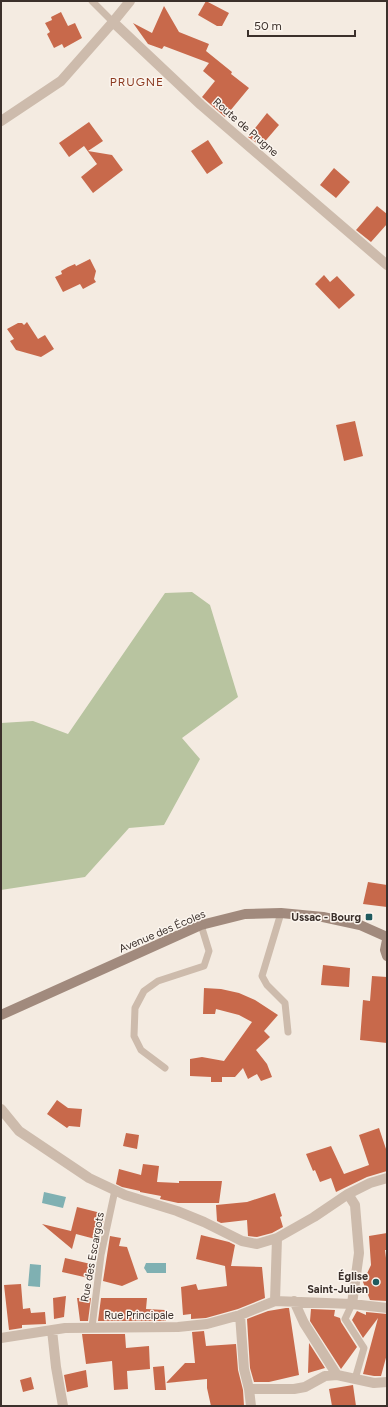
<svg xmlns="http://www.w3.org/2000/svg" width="388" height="1407" viewBox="0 0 388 1407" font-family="Figtree,sans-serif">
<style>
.green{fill:#b8c4a0}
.water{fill:#7fb0b2}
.building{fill:#c8694b}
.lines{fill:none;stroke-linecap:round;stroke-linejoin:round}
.lane{stroke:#cdbbac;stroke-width:7}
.street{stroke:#cdbbac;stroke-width:10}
.secondary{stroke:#a18a7d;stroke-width:10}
.poi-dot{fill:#1f5a5e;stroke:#fbf5ee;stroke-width:1.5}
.labels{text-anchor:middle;stroke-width:3;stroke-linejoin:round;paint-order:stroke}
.street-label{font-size:11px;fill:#3b302b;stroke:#fbf5ee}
.poi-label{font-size:11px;font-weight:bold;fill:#3b302b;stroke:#fbf5ee;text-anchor:end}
.neighbourhood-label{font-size:12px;letter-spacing:1px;fill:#8c3b22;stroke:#fbf5ee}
</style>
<rect width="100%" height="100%" fill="#f4ebe1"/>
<path class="green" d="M192 592 210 605 238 697 182 738 200 759 164 825 129 828 85 877 1 890V723L33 721 68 734 165 593Z"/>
<path class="water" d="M44 1192 66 1197 63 1208 42 1203Z
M146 1263H166V1273H147L146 1271 144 1268Z
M30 1264 41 1265 40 1287 28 1286Z"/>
<path class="building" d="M206 1 229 13 222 26H217L198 15Z
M164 6 179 32 209 44 206 51 232 72 231 74 249 88 225 117 202 97 215 81 203 71 209 63 164 46 162 49 148 44 133 23 152 33Z
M61 12 68 26 75 23 82 38 64 48 62 44 54 48 47 34 50 32 45 23 52 20 51 17Z
M267 113 279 125 261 146 248 137Z
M89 122 103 141 88 151 112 155 123 170 93 193 81 177 97 164 84 146 69 157 59 143Z
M208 140 223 163 207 174 191 151Z
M334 168 350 182 336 198 320 185Z
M377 206 387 214V224L371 242 356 230Z
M90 259 96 271 94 279 96 282 83 289 80 284 63 292 55 277 62 274 61 271 68 267 75 264 76 266Z
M324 275 330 282 337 276 355 295 339 309 315 284Z
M27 322 38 339 45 335 54 349 41 357 16 350 10 341 14 339 7 329 18 323H22L24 325Z
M355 421 363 456 344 461 336 425Z
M368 882 387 885V907L363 904Z
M323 965 350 968 349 987 321 985Z
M372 976 387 977V1043L360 1040 363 1000 370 1001Z
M204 988 221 989 239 993 255 1000 278 1015 264 1031 270 1037 256 1050 267 1064 272 1077 261 1081 257 1074 248 1079 243 1068 235 1077H222V1082H211V1077L190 1076V1059L202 1057 224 1061 252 1022 239 1015 216 1009 215 1014H203Z
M57 1100 68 1108 82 1109 80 1127 69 1126 67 1128 47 1114Z
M379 1128 387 1152V1171L367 1177 336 1192 331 1178 320 1182 315 1170 313 1171 306 1154 331 1146 344 1174 369 1165 359 1135Z
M126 1133 139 1135 137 1149 123 1146Z
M143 1164 159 1166 157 1182 179 1183V1181H222L219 1203H178L160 1199 161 1196 140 1192V1191L122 1187 116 1184 119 1169 141 1175Z
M275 1193 282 1216 280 1217 283 1227 272 1233 257 1237 248 1236 247 1220 221 1223 217 1221 216 1205 247 1202Z
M77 1207 105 1214 99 1240 76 1234 72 1249 42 1224 71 1231Z
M387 1233V1250H385L387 1266V1301L370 1300 363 1282 371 1265 369 1236Z
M201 1235 229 1242 235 1245 231 1266 262 1267 265 1298 238 1309 206 1318 191 1319V1314L183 1315 181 1287 196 1284 198 1290 227 1286 225 1266 196 1259Z
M110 1236 121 1238 119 1246 127 1247 138 1279 122 1286 103 1281Z
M65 1258 95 1265 93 1279 62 1272Z
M21 1284 23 1309 30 1308 31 1313 45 1312 46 1324 22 1325V1328L9 1330 4 1285Z
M66 1296 64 1317 54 1319 53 1298Z
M77 1298H91L88 1321H80Z
M101 1298H147L146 1309 165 1310 166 1321H98Z
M286 1308H289L299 1375 269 1382H254L250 1368 247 1319 268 1311Z
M311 1309 335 1310 334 1316 340 1318 341 1322 357 1347 341 1369 310 1321Z
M357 1311 366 1315V1312L387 1314V1354L381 1376H374L363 1374 378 1318 363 1338 352 1320Z
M204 1331 206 1346 236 1344 238 1370 243 1390 244 1406H211L207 1388V1379L166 1383 185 1363H195L192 1332Z
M82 1334H125L126 1348 149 1346 150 1369 127 1371 128 1389 114 1390 112 1361 86 1364Z
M309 1343 325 1368 308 1373Z
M164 1366 166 1390H155L153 1367Z
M86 1370 88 1387 67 1392 64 1375Z
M31 1377 34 1389 23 1392 20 1380Z
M353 1385 356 1406H332L329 1389Z"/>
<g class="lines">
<path class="lane" d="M92 1 113 22
M281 913 262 976 267 985 285 1003 288 1032
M165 1068 141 1050 134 1036 135 1008 144 991 158 981 204 966 209 951 201 925
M352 1304 345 1319 364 1348 355 1379
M92 1327 101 1255 115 1190"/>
<path class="street" d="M113 22 201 105 387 265
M1 121 61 81 113 22 130 1
M1 1109 19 1131 89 1178 125 1195 177 1211 204 1222 242 1241 257 1244 277 1238 314 1217 348 1194 370 1183 387 1178
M348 1194 355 1205 359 1253 352 1304
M275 1301 277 1238
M294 1301 304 1323 337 1375
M240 1315 244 1369 249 1389 251 1406
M52 1330 56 1367 63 1406
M1 1338 65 1328 178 1327 207 1324 240 1315 275 1301 352 1304 387 1308
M249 1389H294L305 1387 325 1376 337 1375 374 1383 387 1382"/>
<path class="secondary" d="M387 940 385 950 387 956
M1 1015 201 925 245 914 281 913 323 917 360 925 387 937"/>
</g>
<g class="poi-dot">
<rect x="365" y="913" width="8" height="8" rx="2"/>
<circle cx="376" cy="1282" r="4"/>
</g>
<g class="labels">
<g class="street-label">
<text transform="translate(246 127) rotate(41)" y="4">Route de Prugne</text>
<text transform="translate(162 931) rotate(-23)" y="4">Avenue des Écoles</text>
<text transform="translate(92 1257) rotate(-80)" y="4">Rue des Escargots</text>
<text x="139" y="1319">Rue Principale</text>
</g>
<g class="poi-label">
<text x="361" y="921">Ussac - Bourg</text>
<text x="368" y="1280">Église<tspan x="368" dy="13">Saint-Julien</tspan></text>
</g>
<g class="neighbourhood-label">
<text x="137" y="86">PRUGNE</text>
</g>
</g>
<rect width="388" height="1407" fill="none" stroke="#3b302b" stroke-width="4"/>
<path d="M248 30v6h107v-6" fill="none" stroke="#3b302b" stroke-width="2"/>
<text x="254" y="30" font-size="12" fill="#3b302b" stroke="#fbf5ee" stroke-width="3" paint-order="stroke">50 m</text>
</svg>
